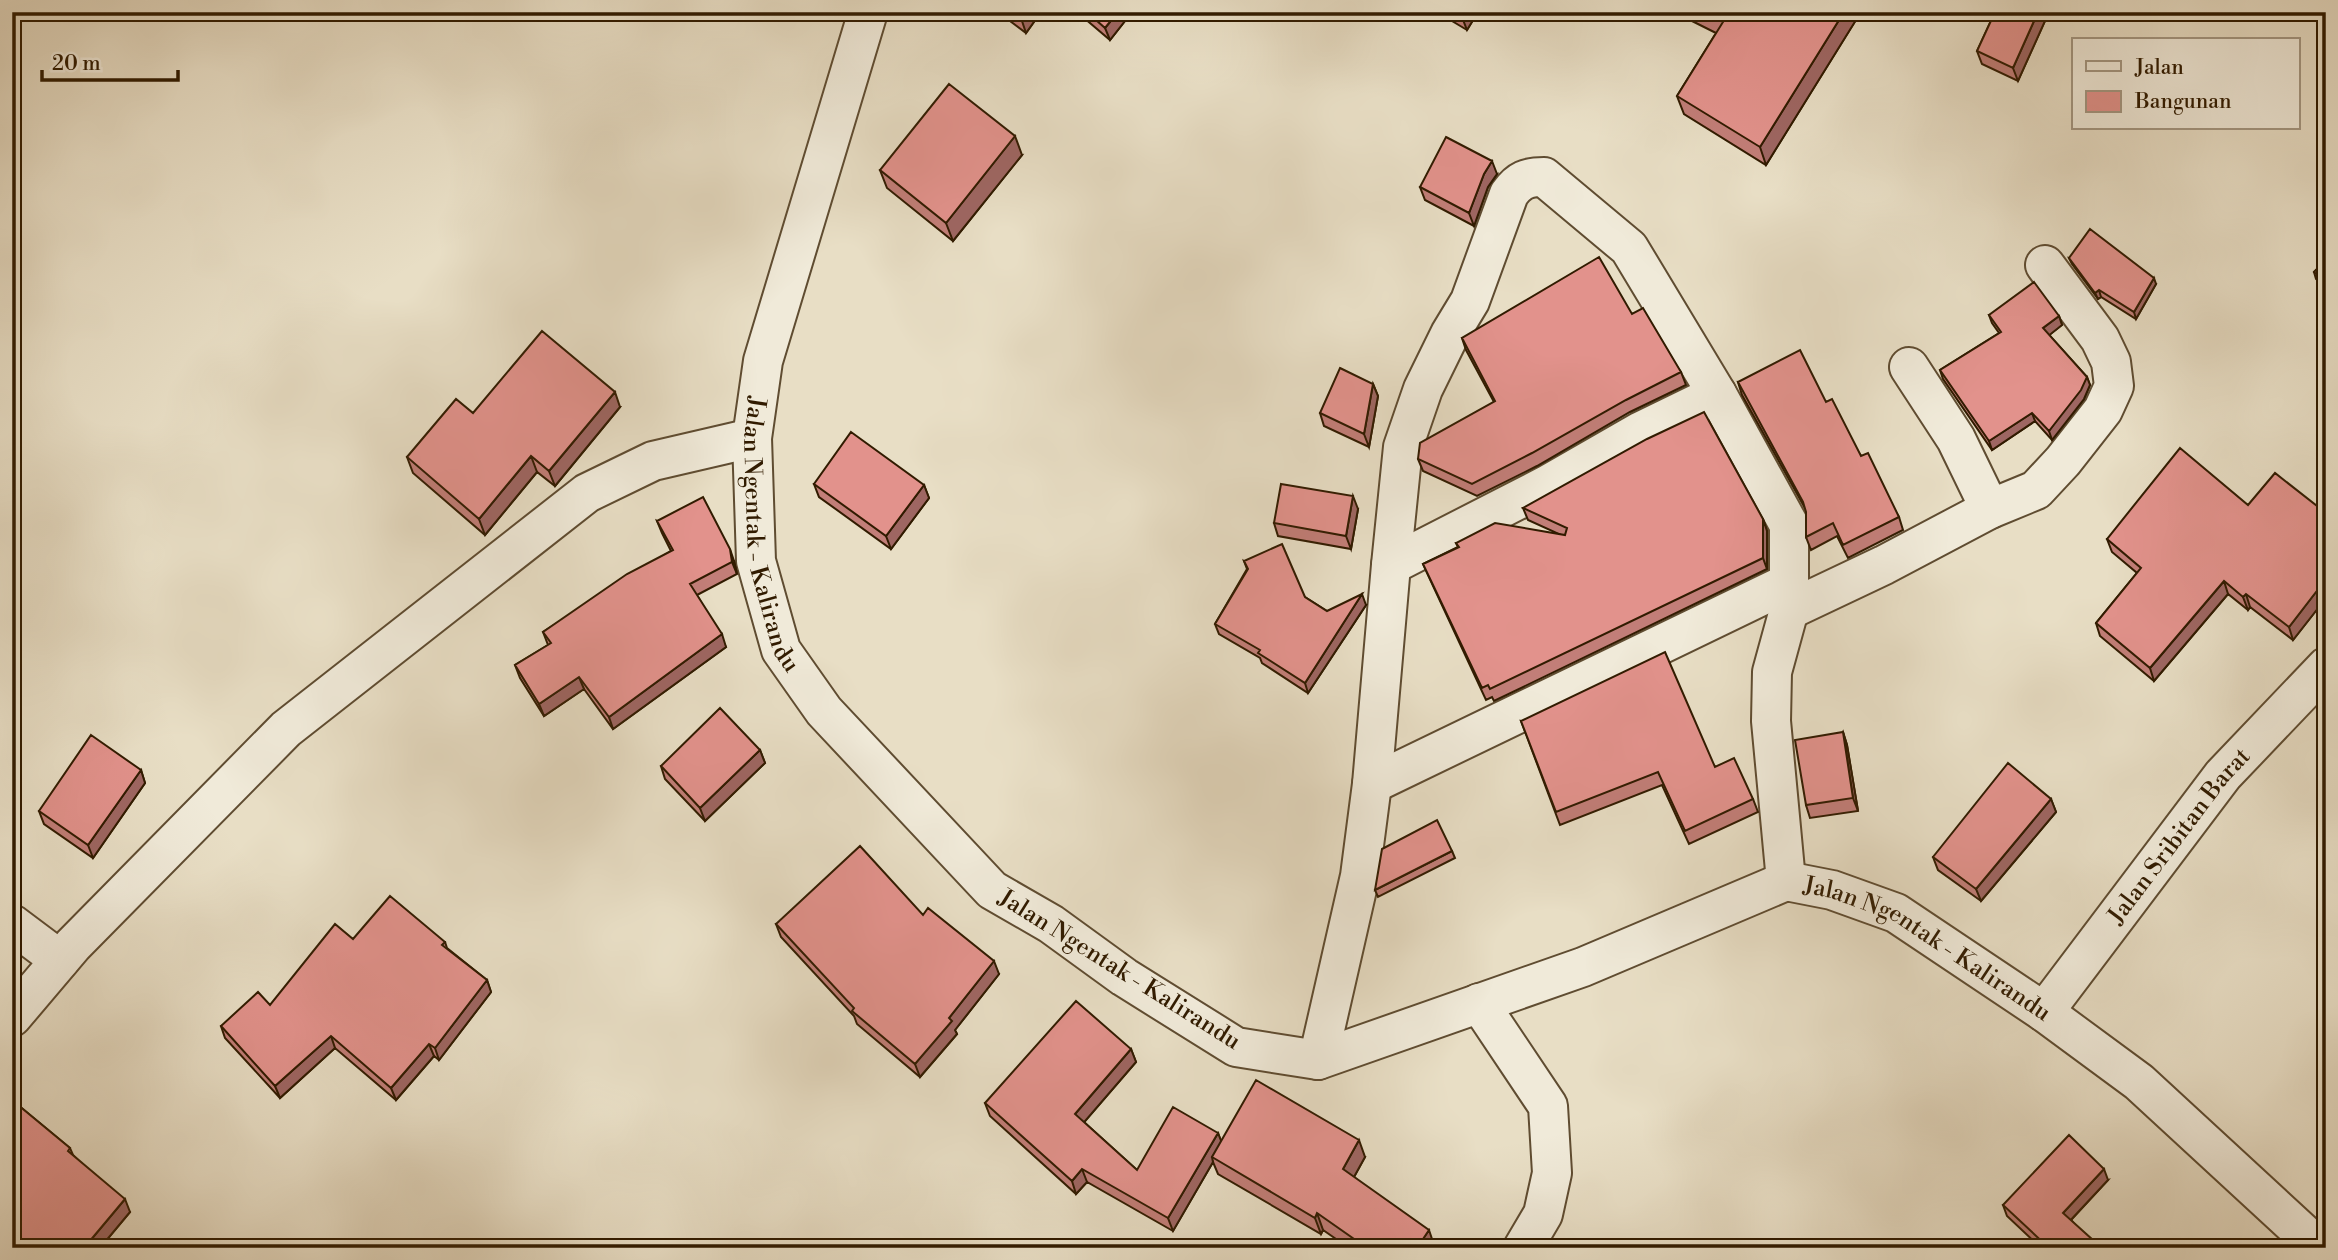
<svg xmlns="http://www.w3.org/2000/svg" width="2338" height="1260" viewBox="0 0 2338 1260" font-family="'Libre Bodoni',serif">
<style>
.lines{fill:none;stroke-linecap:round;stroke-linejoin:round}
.minor-casing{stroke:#5f4c31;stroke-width:42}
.minor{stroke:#f0ead9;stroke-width:38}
.wall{fill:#c27e78;stroke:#311b00;stroke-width:2}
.shaded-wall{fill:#9e6662;stroke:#311b00;stroke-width:2}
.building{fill:#e2928c;stroke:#311b00;stroke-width:2}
.labels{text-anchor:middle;stroke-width:6;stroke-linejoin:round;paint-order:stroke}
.street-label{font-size:24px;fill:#311b00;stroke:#f0ead9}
</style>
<rect width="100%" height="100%" fill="#e8dec5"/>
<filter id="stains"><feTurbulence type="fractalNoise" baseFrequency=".00286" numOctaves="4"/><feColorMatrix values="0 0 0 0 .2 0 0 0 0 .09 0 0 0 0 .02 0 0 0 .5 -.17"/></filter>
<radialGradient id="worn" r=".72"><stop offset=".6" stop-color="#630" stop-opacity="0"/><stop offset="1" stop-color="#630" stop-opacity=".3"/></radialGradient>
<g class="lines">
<g class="minor-casing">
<g id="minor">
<path id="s1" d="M868 12 763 361 752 438 756 561 781 650 824 711 992 890 1051 924 1124 977 1236 1047 1318 1060 1583 967 1786 881 1832 890 1896 913 2044 1012 2139 1082 2319 1248"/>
<path d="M1909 367 1956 439 1990 509"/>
<path d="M1391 565 1403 447 1423 389 1450 334 1470 301 1509 194C1519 180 1527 177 1544 177L1629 248 1717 394"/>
<path d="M1789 610 1884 565 1990 509 2036 490 2063 461 2103 410 2114 386 2111 362 2100 339 2045 265"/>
<path d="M1372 784 1788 583"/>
<path d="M12 924 60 960"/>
<path d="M1479 1003 1548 1106 1552 1173 1543 1214 1523 1248"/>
<path id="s2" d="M2044 1012 2223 775 2326 667"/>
<path d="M12 1017 73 945 286 729 587 493 653 461 752 438"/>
<path d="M1318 1060 1360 876 1372 784 1391 565 1547 485 1641 431 1717 394 1789 525V610L1772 672 1771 721 1786 881"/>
</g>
</g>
<use href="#minor" class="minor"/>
</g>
<path class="wall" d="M998 12H1041L1026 33Z
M1077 12H1132L1110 40Z
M1437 12H1478L1467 30Z
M1674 12H1853L1856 20 1766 165 1684 114 1677 96 1716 33Z
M1995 12H2049L2018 81 1982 64 1977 51Z
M1022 155 953 241 887 188 880 170Z
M1497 174 1488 187 1474 226 1425 200 1420 187Z
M2069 258 2156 284 2136 319 2101 297 2098 299 2072 264Z
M2326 260V287L2316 279 2314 272Z
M1632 314 1681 372 1686 385 1630 412 1537 466 1477 496 1423 471 1418 459 1494 402 1466 350 1462 338Z
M1989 315 2059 316 2062 325 2049 335 2087 377 2090 385 2084 399 2052 440 2035 421 1992 450 1943 379 1940 370 1999 333 1992 323Z
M1738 382 1826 402 1861 456 1899 517 1903 530 1848 558 1837 536 1811 550 1806 537V510L1742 395Z
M1373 384 1378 396 1369 447 1324 426 1320 413Z
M620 407 555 486 537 472 485 535 413 473 407 457 473 413Z
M814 484 924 485 929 498 891 549 819 497Z
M2248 505 2326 513V598L2293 640 2250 607 2248 610 2228 594 2154 681 2100 636 2096 623 2137 573 2112 552 2107 539Z
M1523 508 1763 519 1767 531V569L1494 701 1492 697 1486 700 1428 575 1423 564 1458 547 1456 543 1559 534 1528 520Z
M1358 509 1351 549 1278 536 1274 523Z
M657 521 734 561 737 574 697 595 726 647 613 729 584 689 544 716 520 678 515 665 548 645 543 632 671 551 662 533Z
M1244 561 1305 597 1327 611 1366 605 1308 693 1262 663 1260 658 1219 634 1215 624 1247 569Z
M1521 721 1753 799 1758 812 1689 844 1662 785 1560 825Z
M1843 732 1847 745 1858 811 1810 818 1806 805Z
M760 750 765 763 705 821 665 779 661 766Z
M141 770 145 783 93 858 44 824 39 811Z
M2051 799 2056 812 1981 901 1938 870 1933 857Z
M1452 851 1455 858 1378 897 1375 890Z
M923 915 999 974 955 1030 957 1034 920 1077 857 1024 854 1016 781 937 776 924Z
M353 939 445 942 447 948 487 980 491 992 439 1060 434 1056 396 1100 335 1048 280 1098 225 1038 221 1026 270 1005Z
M1131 1049 1136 1062 1084 1122 1137 1170 1218 1133 1221 1141 1365 1157 1354 1177 1435 1247 1349 1248 1323 1230 1321 1234 1218 1174 1213 1162 1173 1231 1087 1182 1076 1194 990 1116 985 1103Z
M12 1100 70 1148 73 1155 130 1212 100 1248H17L12 1243Z
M2108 1180 2071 1220 2096 1248H2041L2007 1216 2003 1205Z"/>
<path class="shaded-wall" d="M1028 12H1041L1026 33 1022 21Z
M1118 12H1132L1110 40 1105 28Z
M1460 12H1478L1467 30Z
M1844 12H1853L1856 20 1766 165 1760 147Z
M2038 12H2049L2018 81 2013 68Z
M1015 136 1022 155 953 241 946 223Z
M1492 161 1497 174 1488 187 1474 226 1469 213 1484 174Z
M2154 278 2156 284 2136 319 2134 312Z
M2099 290 2101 297 2098 299 2095 293Z
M2059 316 2062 325 2047 337 2043 328Z
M2087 377 2090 385 2084 399 2052 440 2049 431Z
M1373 384 1378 396 1369 447 1364 434Z
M615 392 620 407 555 486 549 471Z
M2032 413 2035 421 1992 450 1989 441Z
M531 456 537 472 485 535 479 519Z
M924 485 929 498 891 549 886 536Z
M1353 496 1358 509 1351 549 1346 536Z
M1763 519 1767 531V569L1763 558Z
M730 549 734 561 737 574 732 562Z
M2326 579V598L2293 640 2289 627Z
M2224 581 2228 594 2154 681 2150 668Z
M1362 594 1366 605 1308 693 1305 683Z
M2246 594 2250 607 2248 610 2243 597Z
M722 634 726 647 613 729 609 717Z
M579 677 584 689 544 716 539 704Z
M1843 732 1847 745 1858 811 1853 798Z
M760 750 765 763 705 821 700 808Z
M141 770 145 783 93 858 88 845Z
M2051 799 2056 812 1981 901 1976 889Z
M994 961 999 974 955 1030 957 1034 920 1077 915 1064 949 1018Z
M487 980 491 992 439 1060 435 1048Z
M331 1036 335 1048 280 1098 275 1086Z
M429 1044 434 1056 396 1100 391 1088Z
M1131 1049 1136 1062 1080 1127 1075 1114Z
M1218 1133 1223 1146 1212 1157 1213 1162 1173 1231 1168 1218Z
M1359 1140 1365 1157 1349 1186 1343 1169Z
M1082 1169 1087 1182 1076 1194 1072 1181Z
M2104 1169 2108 1180 2067 1224 2063 1213Z
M125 1199 130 1212 100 1248H84Z
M1317 1213 1323 1230 1321 1234 1315 1218Z
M1429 1230 1435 1248H1417Z
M2094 1241 2096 1248H2089Z"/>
<path class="building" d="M1010 12H1028L1022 21Z
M1087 12H1118L1105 28Z
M1703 12H1844L1760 147 1677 96 1723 22Z
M1995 12H2038L2013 68 1977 51Z
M949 84 1015 136 946 223 880 170Z
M1446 137 1492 161 1484 174 1469 213 1420 187Z
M2090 229 2154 278 2134 312 2099 290 2095 293 2069 258Z
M1599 257 1632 314 1643 308 1681 372 1626 400 1532 453 1472 484 1418 459 1420 443 1495 401 1462 338Z
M2326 260V282L2314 272Z
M2034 282 2059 316 2043 328 2087 377 2081 390 2049 431 2032 413 1989 441 1940 370 2001 332 1989 315Z
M542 331 615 392 549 471 531 456 479 519 407 457 456 399 473 413Z
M1800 350 1826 402 1832 399 1861 456 1868 453 1899 517 1843 545 1833 523 1806 537V512L1803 502 1738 382Z
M1340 368 1373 384 1364 434 1320 413Z
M1704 412 1763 519V558L1490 689 1488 685 1482 688 1423 564 1459 547 1456 543 1495 523 1565 535 1567 528 1523 508 1647 439Z
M851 432 924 485 886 536 814 484Z
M2180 448 2248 505 2275 473 2326 513V579L2289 627 2246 594 2243 597 2224 581 2150 668 2096 623 2141 568 2107 539Z
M1281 484 1353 496 1346 536 1274 523Z
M703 497 730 549 732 562 690 584 722 634 609 717 579 677 539 704 515 665 551 643 543 632 627 574 673 550 657 521Z
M1282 544 1305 597 1327 611 1362 594 1305 683 1258 653 1260 650 1215 624 1248 569 1244 561Z
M1665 652 1715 767 1734 758 1753 799 1685 831 1658 772 1556 812 1521 721Z
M720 708 760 750 700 808 661 766Z
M1843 732 1853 798 1806 805 1795 740Z
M91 735 141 770 88 845 39 811Z
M2008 763 2051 799 1976 889 1933 857Z
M1437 820 1452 851 1375 890 1382 849Z
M860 846 923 915 928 908 994 961 949 1018 952 1021 915 1064 852 1011 854 1008 776 924Z
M390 896 445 942 442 945 487 980 435 1048 429 1044 391 1088 331 1036 275 1086 221 1026 258 992 270 1005 335 924 353 939Z
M1076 1001 1131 1049 1075 1114 1137 1170 1173 1107 1218 1133 1168 1218 1082 1169 1072 1181 985 1103Z
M1256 1080 1359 1140 1343 1169 1429 1230 1417 1248H1367L1317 1213 1315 1218 1212 1157Z
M12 1100 70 1148 68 1151 125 1199 84 1248H28L12 1234Z
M2069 1135 2104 1169 2063 1213 2094 1241 2089 1248H2049L2003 1205Z"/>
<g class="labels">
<g class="street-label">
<text dy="8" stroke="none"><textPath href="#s1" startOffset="541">Jalan Ngentak - Kalirandu</textPath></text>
<text dy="8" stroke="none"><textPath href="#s2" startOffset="222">Jalan Sribitan Barat</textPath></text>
<text dy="8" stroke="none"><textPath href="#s1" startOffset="2011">Jalan Ngentak - Kalirandu</textPath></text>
<text transform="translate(1120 969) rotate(32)" y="8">Jalan Ngentak - Kalirandu</text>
</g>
</g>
<rect width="2338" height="1260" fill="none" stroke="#e8dec5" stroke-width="42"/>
<rect x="14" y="14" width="2310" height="1232" fill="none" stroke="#311b00" stroke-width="3.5"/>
<rect x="21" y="21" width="2296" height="1218" fill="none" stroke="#311b00" stroke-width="2"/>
<rect x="2072" y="38" width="228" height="91" fill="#f0ead9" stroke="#a49782" stroke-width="2"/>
<rect x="2086" y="61" width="35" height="10" fill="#f0ead9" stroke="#a49782" stroke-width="2"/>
<text x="2135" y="74" font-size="21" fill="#311b00">Jalan</text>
<rect x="2086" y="91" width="35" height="21" fill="#e2928c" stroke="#a49782" stroke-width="2"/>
<text x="2135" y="108" font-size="21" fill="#311b00">Bangunan</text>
<path d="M42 70v10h136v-10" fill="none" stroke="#311b00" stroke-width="3.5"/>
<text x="52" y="70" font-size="21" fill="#311b00" stroke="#f0ead9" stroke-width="5" paint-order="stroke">20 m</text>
<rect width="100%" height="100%" filter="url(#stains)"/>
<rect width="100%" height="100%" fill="url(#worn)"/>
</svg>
